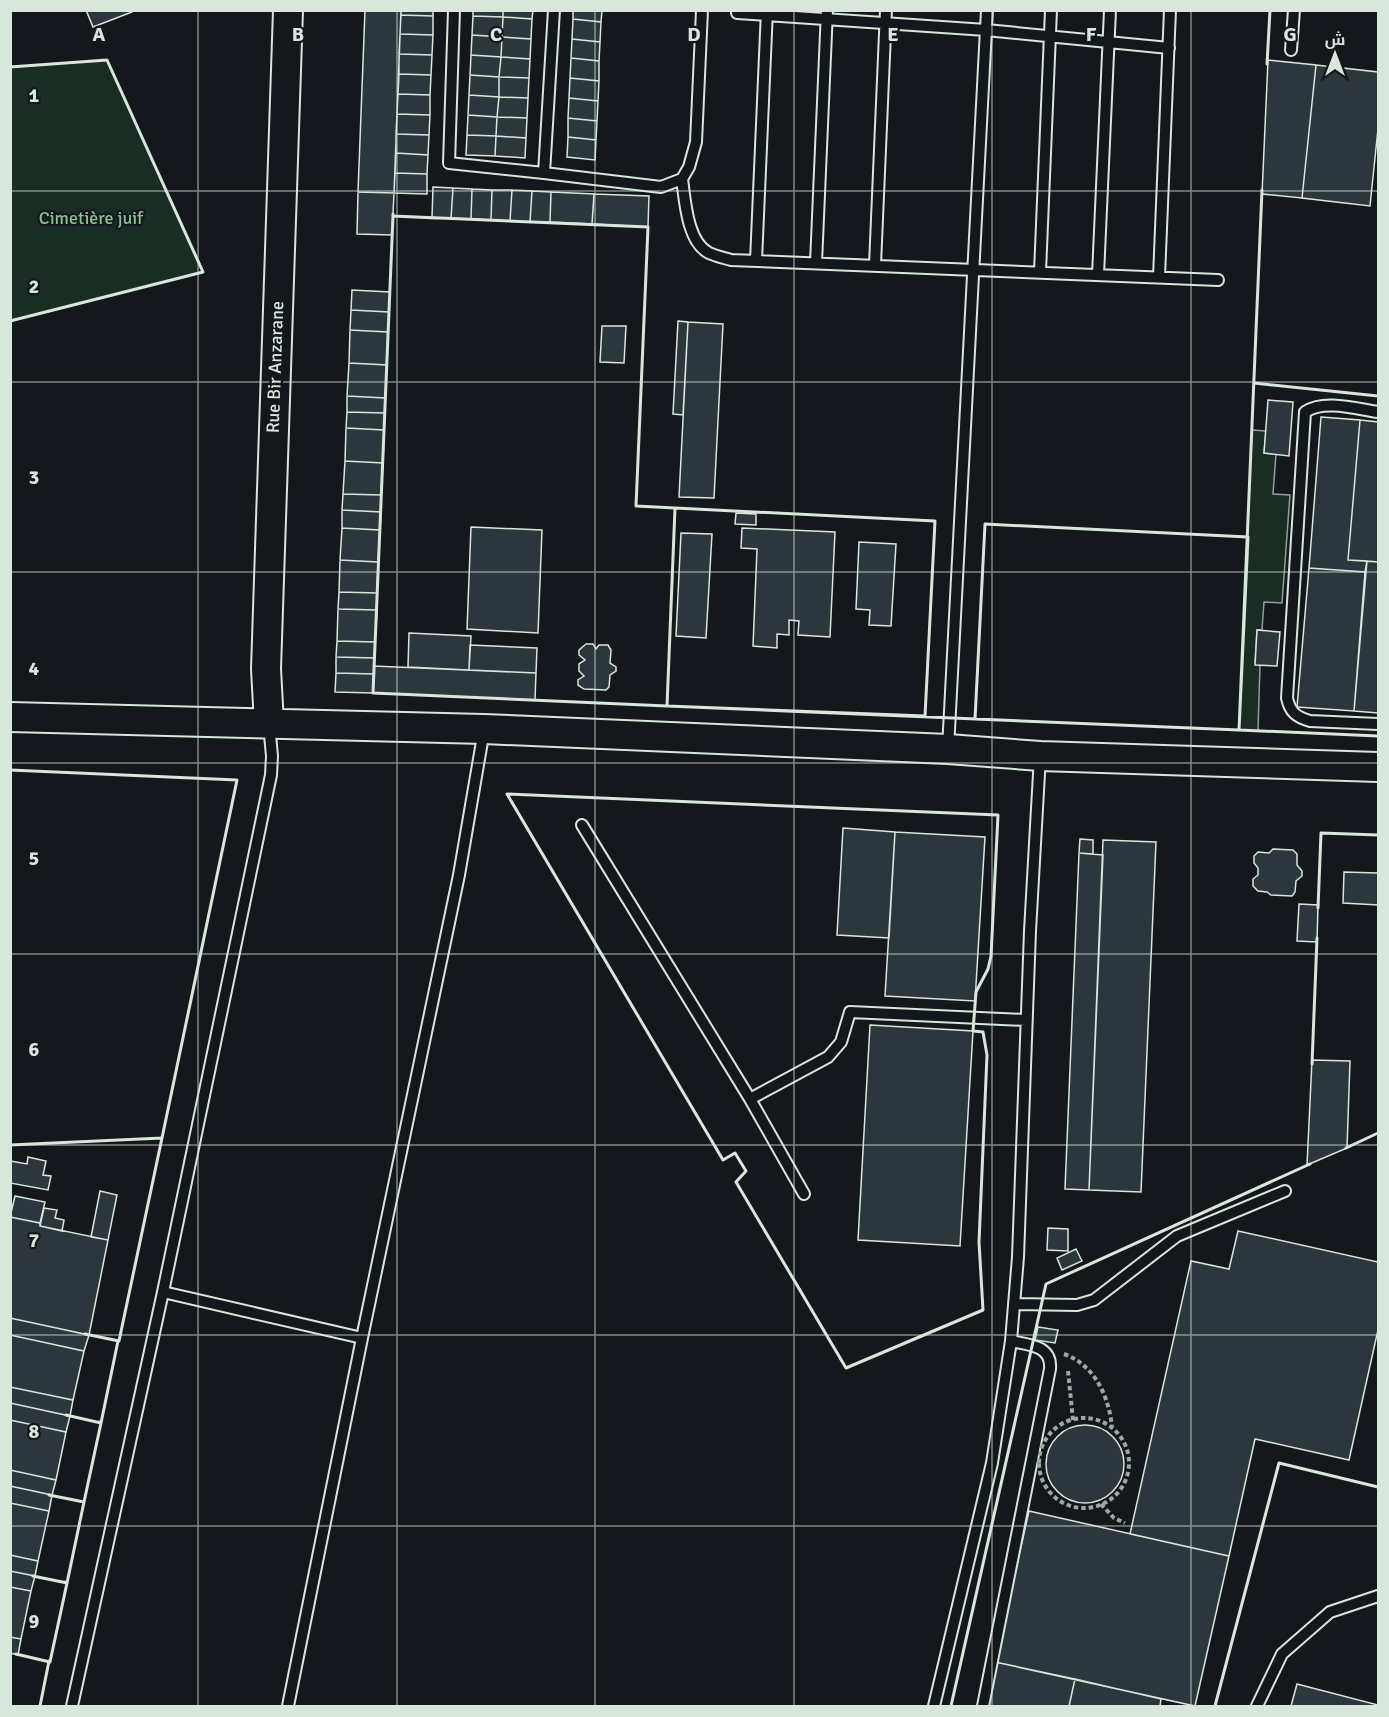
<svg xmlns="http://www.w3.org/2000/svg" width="1389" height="1717" viewBox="0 0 1389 1717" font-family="Signika,Cairo,sans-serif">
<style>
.green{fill:#1a2d24;stroke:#939e99;stroke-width:1.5}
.building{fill:#2c363c;stroke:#d8e6dc;stroke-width:1.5}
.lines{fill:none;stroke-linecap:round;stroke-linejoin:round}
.lane-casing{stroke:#d8e6dc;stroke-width:14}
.secondary-casing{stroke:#d8e6dc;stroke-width:32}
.path{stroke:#9da8a2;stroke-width:4;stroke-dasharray:4.5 3;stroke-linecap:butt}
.lane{stroke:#14181c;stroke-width:10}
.secondary{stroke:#14181c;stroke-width:28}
.wall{stroke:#d8e6dc;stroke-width:3}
.grid{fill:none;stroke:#d8e6dc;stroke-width:1.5;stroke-opacity:0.55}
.labels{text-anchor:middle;stroke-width:4.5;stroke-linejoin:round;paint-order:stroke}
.park-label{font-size:18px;fill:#8ac095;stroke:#14181c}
.street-label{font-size:18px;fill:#d8e6dc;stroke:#14181c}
.grid-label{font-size:20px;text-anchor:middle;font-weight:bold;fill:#d8e6dc;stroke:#14181c;stroke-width:4.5;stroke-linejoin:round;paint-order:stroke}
</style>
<rect width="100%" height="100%" fill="#14181c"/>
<path class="green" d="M107 60 203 272 11 321V67Z
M1252 430 1266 431 1264 453 1276 454 1273 494 1290 495 1282 603 1264 602 1262 630H1257L1255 664 1260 665 1258 731 1239 730Z"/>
<path class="building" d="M86 10H132V12L93 27Z
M365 10H401L394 193 358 192Z
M401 10H433V16L401 15Z
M473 10H503V17L473 16Z
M503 10H533L532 19 503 17Z
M573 10H602L601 22 573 19Z
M401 15 433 16V35L400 34Z
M473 16 503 17 502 37 472 35Z
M503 17 532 19 531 39 502 37Z
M573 19 601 22 600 42 572 39Z
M400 34 433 35 432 55 399 54Z
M472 35 502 37 501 57 471 55Z
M502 37 531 39 530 59 501 57Z
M572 39 600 42 599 61 571 58Z
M399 54 432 55 431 75 399 74Z
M471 55 501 57 499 77 470 75Z
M501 57 530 59 529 78 499 77Z
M571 58 599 61V81L570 78Z
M1268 60 1316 65 1302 198 1262 194Z
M1316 65 1378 72V129L1370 206 1302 198Z
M399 74 431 75 430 95 398 94Z
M470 75 499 77V97L469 95Z
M499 77 529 78 528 98 499 97Z
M570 78 599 81 598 101 569 98Z
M398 94 430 95V115L397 114Z
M469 95 499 97 497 117 468 115Z
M499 97 528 98 527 118 497 117Z
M569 98 598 101 597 121 568 118Z
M397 114 430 115 429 135 396 134Z
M468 115 497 117 496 136 467 135Z
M497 117 527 118 526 138 496 136Z
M568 118 597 121 596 140 568 137Z
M396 134 429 135 428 155 396 153Z
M467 135 496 136 495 156 466 155Z
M496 136 526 138 525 158 495 156Z
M568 137 596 140 595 160 567 157Z
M396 153 428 155 427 174 395 173Z
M395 173 427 174V194L394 193Z
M433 187 453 188 451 218H432Z
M453 188 472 189 471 219 451 218Z
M472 189 492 190 491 220 471 219Z
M492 190H512L510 221 491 220Z
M512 190 532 191 530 222 510 221Z
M532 191 551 192 550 222H530Z
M358 192 394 193 392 235 357 234Z
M551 192 594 194 592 224 550 222Z
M594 194 649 196 648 227 592 224Z
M352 290 390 292 389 312 351 310Z
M351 310 389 312 388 332 350 330Z
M678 321 688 322 683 415 673 414Z
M688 322 723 324 714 498 679 497Z
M602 326H626L624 363 600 362Z
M350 330 388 332 387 365 349 363Z
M349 363 387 365 385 398 347 396Z
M347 396 385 398V413L347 412Z
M1268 400 1293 402 1289 456 1264 453Z
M347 412 385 413 384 430 346 428Z
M1321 417 1360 420 1348 560 1367 561 1365 572 1309 568Z
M1360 420 1378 422V562L1348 560Z
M346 428 384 430 383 463 345 461Z
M345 461 383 463 381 495 343 494Z
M343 494 381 495V512L342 510Z
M342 510 381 512 380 530 342 528Z
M736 513 756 514V525L735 524Z
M471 527 542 530 538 633 467 629Z
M342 528 380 530 378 562 340 560Z
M742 528 835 532 830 637 798 635 799 621 789 620V635L777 634V648L753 646 757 549 741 548Z
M681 533 712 534 706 638 676 636Z
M859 542 896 544 891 626 869 625 870 610 856 609Z
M340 560 378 562 377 593 339 592Z
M1367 561 1378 562V713L1354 711Z
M1309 568 1365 572 1354 711 1297 707Z
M339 592 377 593V610L338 609Z
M338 609 377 610 375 642 337 641Z
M1257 630 1280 632 1277 666 1255 665Z
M409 633 471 636 469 670 408 667Z
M337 641 375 642 374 658 336 657Z
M586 644H593L596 649 599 645H608L611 650 610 663 616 667V671L610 675 609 687 606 690 584 689 578 685V680L584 676 579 671V664L585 660 579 655V650Z
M470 645 537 648 536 673 469 670Z
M336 657 374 658V674L336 673Z
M374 666 536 673 535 700 373 693Z
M336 673 374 674 373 693 335 692Z
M843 828 895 832 889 938 837 935Z
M895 832 985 837 975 1001 885 996Z
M1080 839 1093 840V854L1079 853Z
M1103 840 1156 842 1141 1192 1089 1190Z
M1273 849 1293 850 1297 854V865L1302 871V876L1296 881 1295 892 1292 896 1271 895 1267 892 1258 891 1253 886V879L1258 875V868L1254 863V856L1258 852 1269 853Z
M1079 853 1103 855 1089 1190 1065 1189Z
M1344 872 1378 873V905L1343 903Z
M1299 904 1318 905 1317 942 1297 941Z
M870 1025 973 1031 960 1246 858 1240Z
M1312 1060 1350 1061 1347 1148 1307 1165Z
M28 1157 46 1161 43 1175 51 1176 48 1190 10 1183V1161L27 1164Z
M100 1191 117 1195 108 1240 91 1237Z
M15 1196 45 1202 40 1223 10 1217Z
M44 1208 57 1210 55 1218 64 1220 62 1231 40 1226Z
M10 1217 40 1223V1226L108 1240 89 1335 10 1318Z
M1048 1228 1068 1229V1251L1047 1250Z
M1238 1231 1378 1262V1330L1349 1460 1255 1439 1229 1556 1130 1534 1191 1261 1229 1269Z
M1076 1249 1082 1261 1062 1270 1057 1258Z
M10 1318 89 1335 84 1351 10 1335Z
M1038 1327 1058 1330 1055 1343 1035 1340Z
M10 1335 84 1351 73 1400 10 1387Z
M10 1387 73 1400 70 1416 10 1403Z
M10 1403 70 1416 66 1432 10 1420Z
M10 1420 66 1432 56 1480 10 1470Z
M1046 1464a39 39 0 1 1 78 0a39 39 0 1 1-78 0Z
M10 1470 56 1480 52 1495 10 1486Z
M10 1486 52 1495 49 1511 10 1503Z
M10 1503 49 1511 38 1561 10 1555Z
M1029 1511 1229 1556 1195 1706 995 1662Z
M10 1555 38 1561 35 1576 10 1571Z
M10 1571 35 1576 31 1591 10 1587Z
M10 1587 31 1591 21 1639 10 1637Z
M10 1637 21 1639 18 1655 10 1653Z
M995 1662 1075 1679 1069 1706H985Z
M1075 1679 1161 1699 1160 1706H1069Z
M1297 1684 1378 1705V1706H1291Z"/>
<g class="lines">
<g class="lane-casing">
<path id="lane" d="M454 10 449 163 544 173 554 10
M737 13 986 30 1169 48
M1291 50 1294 10
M544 173 661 187 682 179 689 167 696 142 702 10
M682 179C685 200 687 242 709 253 715 256 724 258 731 260L1218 280
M756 261 767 10
M816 263 827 10
M875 265 886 10
M1040 272 1051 10
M1098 275 1110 10
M1159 277 1170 10
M1378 412C1357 409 1324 399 1305 412L1287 698C1290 712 1296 717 1310 721L1378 724
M948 749 987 10
M582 825 750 1099 804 1194
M750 1099 828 1057 841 1042 850 1012 1026 1020
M163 1292 362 1338
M1014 1304 1077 1305 1094 1300 1177 1236 1285 1191
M72 1706 163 1292 271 775 272 756 269 724
M288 1706 362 1338 459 875 484 730
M934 1706 992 1463 1011 1341 1018 1257 1030 931 1040 756
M983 1706 1050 1369C1052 1345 1029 1345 1011 1341
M1257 1706 1282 1654 1330 1612 1378 1596"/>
</g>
<g class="secondary-casing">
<path id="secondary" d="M10 717 484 729 948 749 1040 756 1378 767
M269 724 266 669 288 10"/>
</g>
<path class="path" d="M1064 1354C1095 1365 1109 1397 1112 1427
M1068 1371 1073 1420
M1039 1463a45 45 0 1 1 90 0a45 45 0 1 1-90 0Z
M1101 1504 1114 1518 1125 1523"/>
<use href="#lane" class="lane"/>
<use href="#secondary" class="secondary"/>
<path class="wall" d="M1267 64 1270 10
M10 67 107 60 203 272 10 321
M393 214V216L436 218
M393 216 648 227 636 506 675 508 667 706 373 693Z
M646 227H648L636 506 675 508 667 706 1239 730 1262 190
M1254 383 1378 396
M675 508 935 521 925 716 667 706Z
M985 524 1248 537 1239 730 975 719Z
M1239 728V730L1378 736
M10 770 237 780 162 1138 10 1145
M507 794 998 815 991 956 988 969 976 992 973 1031 983 1032 987 1055 979 1242 983 1310 846 1368 736 1182 746 1171 735 1153 723 1160Z
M1318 908 1321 833 1378 835
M1312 1064 1317 938
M1346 1148 1378 1133
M85 1334 119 1341 162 1138H160
M66 1415 101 1423 118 1341
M49 1495 84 1502 101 1423 99 1422
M33 1576 67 1583 84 1502
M16 1654 50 1662 67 1583 64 1582
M40 1706 49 1661
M951 1706 1046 1284 1310 1164
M1215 1706 1279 1463 1378 1487"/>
</g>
<path class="grid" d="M198 10V1706M397 10V1706M595 10V1706M794 10V1706M992 10V1706M1191 10V1706M10 191H1378M10 382H1378M10 572H1378M10 763H1378M10 954H1378M10 1145H1378M10 1335H1378M10 1526H1378"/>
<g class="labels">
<g class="park-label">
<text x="91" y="224">Cimetière juif</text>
</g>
<g class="street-label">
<text transform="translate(275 367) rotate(-88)" y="6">Rue Bir Anzarane</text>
</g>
</g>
<g class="grid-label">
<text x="99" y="41">A</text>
<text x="298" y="41">B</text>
<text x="496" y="41">C</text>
<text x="694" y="41">D</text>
<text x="893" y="41">E</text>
<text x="1091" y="41">F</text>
<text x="1290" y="41">G</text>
<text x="34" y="102">1</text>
<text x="34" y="293">2</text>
<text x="34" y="484">3</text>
<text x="34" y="675">4</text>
<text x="34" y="865">5</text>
<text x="34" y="1056">6</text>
<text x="34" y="1247">7</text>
<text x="34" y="1438">8</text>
<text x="34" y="1628">9</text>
</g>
<rect width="1389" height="1717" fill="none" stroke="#d8e6dc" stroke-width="24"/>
<g transform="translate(1335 54)" stroke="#14181c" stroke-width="4.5" paint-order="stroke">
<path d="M0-4.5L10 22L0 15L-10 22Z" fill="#d8e6dc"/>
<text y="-9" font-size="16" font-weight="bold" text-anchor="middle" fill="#d8e6dc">ش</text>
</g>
</svg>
